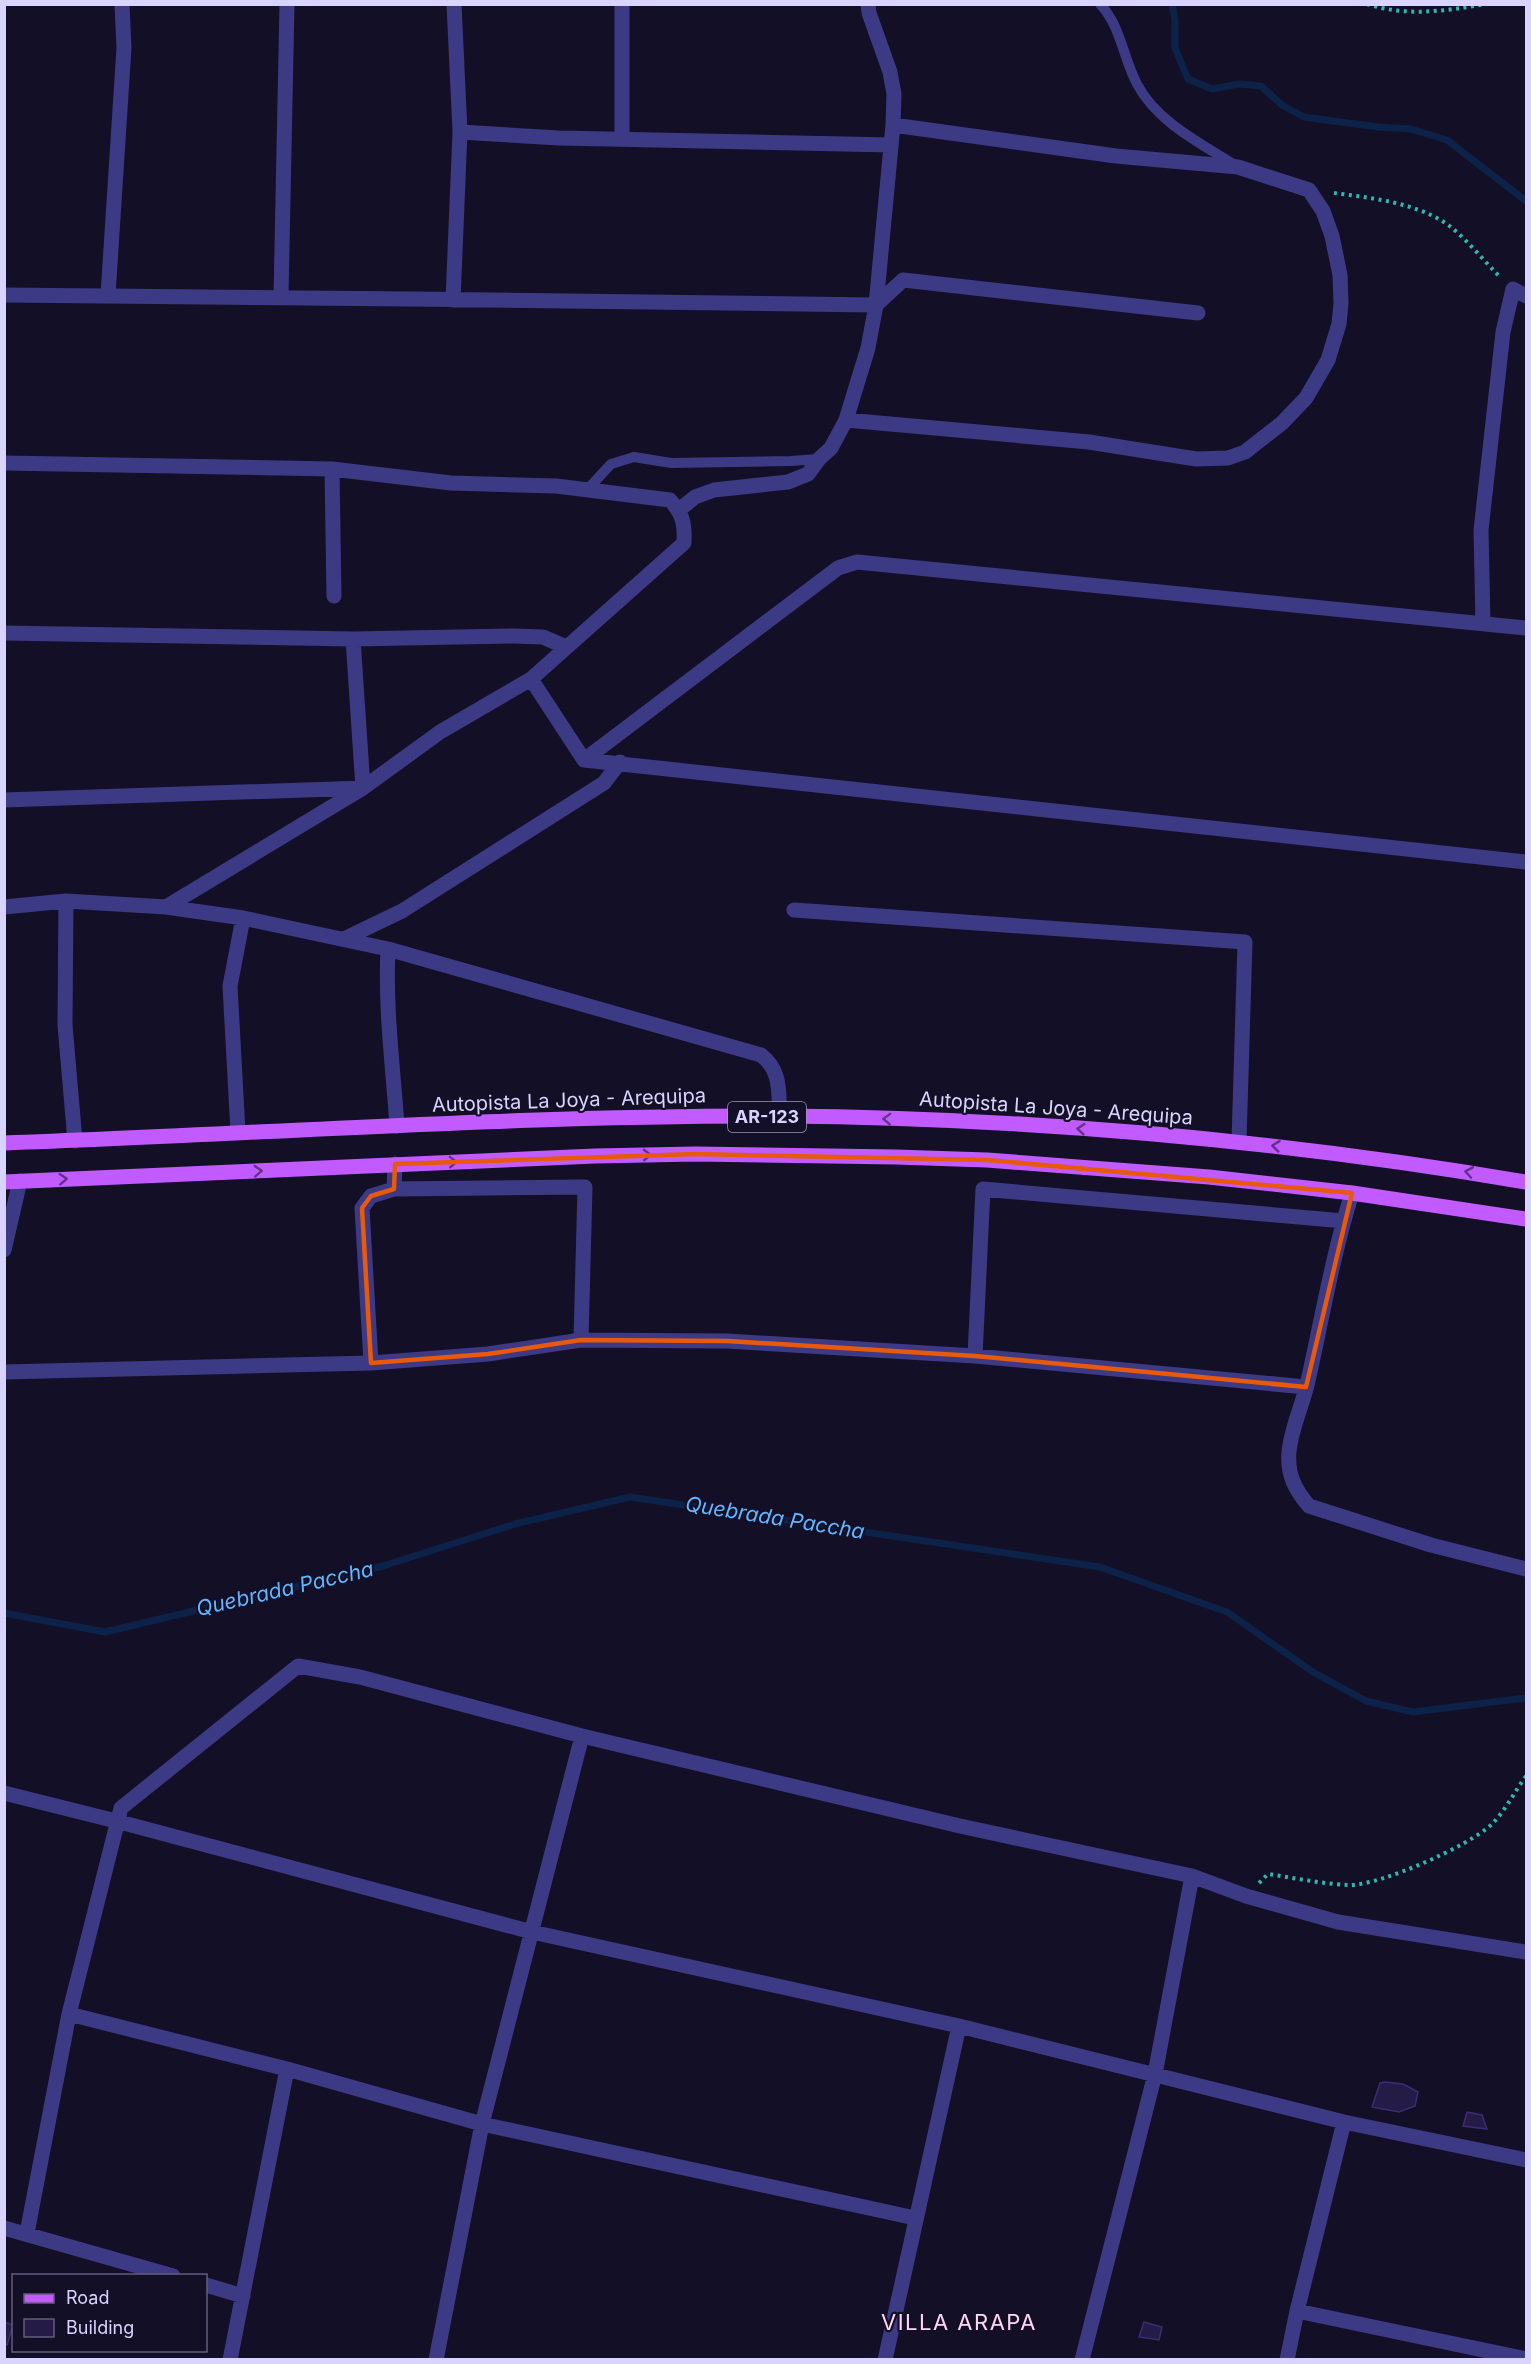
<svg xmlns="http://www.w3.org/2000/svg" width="1531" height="2364" viewBox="0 0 1531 2364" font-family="Inter,sans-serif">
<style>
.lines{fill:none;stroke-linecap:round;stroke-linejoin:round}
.stream{stroke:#0c2248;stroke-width:7}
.building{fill:#241b47;stroke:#3b2d73;stroke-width:1.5}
.path{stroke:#2fb8b0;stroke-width:4;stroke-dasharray:3 4.5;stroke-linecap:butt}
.service{stroke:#3d3a85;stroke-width:10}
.minor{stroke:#3d3a85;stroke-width:15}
.primary{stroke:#c25bff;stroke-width:15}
.oneway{stroke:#623188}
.marked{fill:none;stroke:#e8590c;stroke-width:4.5;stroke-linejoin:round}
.labels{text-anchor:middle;stroke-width:4.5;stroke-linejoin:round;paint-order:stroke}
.shield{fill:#130f26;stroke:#9e99be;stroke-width:1.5}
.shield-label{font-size:18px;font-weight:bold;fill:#d9d4ff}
.street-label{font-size:20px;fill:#d9d4ff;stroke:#130f26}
.water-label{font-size:21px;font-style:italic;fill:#62b6ff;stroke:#130f26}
.quarter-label{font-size:22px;letter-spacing:1.5px;fill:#ffd6f0;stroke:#130f26}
</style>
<rect width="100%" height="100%" fill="#130f26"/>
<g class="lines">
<path class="stream" d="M1172 4 1175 20V48L1188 79 1212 89 1239 84 1261 86 1282 105 1304 117 1378 127 1411 129 1447 140 1526 201
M4 1613 105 1632 383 1566 515 1524 630 1497 1100 1567 1227 1612 1313 1672 1366 1701 1413 1712 1526 1698"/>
</g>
<path class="building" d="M1385 2082 1403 2084 1418 2092 1415 2106 1399 2112 1372 2107 1380 2083Z
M1467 2112 1482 2115 1487 2129 1463 2126Z
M4 2322 13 2325 7 2345 4 2344Z
M1144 2322 1162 2327 1159 2340 1139 2337Z"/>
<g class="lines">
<path class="path" d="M1367 4C1407 17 1445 11 1486 4
M1334 193C1372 198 1421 203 1452 228 1469 242 1484 261 1500 277
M1259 1883 1268 1874C1295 1878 1323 1884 1350 1885 1381 1885 1469 1846 1492 1824 1505 1811 1515 1791 1526 1776"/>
<path class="service" d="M1100 4C1121 26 1123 58 1137 84 1157 122 1200 143 1235 165
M587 490 611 464 634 457 671 463 791 461 819 459"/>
<path class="minor" d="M622 4V138
M460 132 559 138 891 145
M4 295C295 296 585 302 876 305L903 280 1198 313
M108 295 124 48 122 4
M281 296 287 4
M453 300 460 132 454 4
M846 420 1089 442 1196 459 1228 458 1245 452 1282 423 1306 398 1328 360 1339 324 1341 303 1340 275 1332 236 1323 211 1309 190 1238 167 1116 156 893 125
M4 463 332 469 451 483 556 486 670 500C683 514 685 524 684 543L531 679 440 732 363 788 166 907
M332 469 334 596
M679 510 695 497 714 490 788 482 808 474 819 459 831 448 846 420 868 348 876 305 893 125 894 94 890 72 869 13 868 4
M1483 623 1481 530 1503 332 1513 289 1526 296
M4 633 353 639 514 636 543 637 566 647
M531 679 584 760
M584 760 838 568 857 562 1526 628
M584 760 1526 862
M4 800 363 788 353 639
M66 901 65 1025 75 1141
M4 907 66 901 166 907 243 918 388 949 761 1055C782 1071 778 1092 780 1116
M794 910 1245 942 1239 1141
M344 939 402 911 604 783 620 762
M388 949C385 1008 393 1067 397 1126
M238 1132 230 986 243 918
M394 1189 585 1187 581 1340
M1352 1193C1333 1254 1322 1318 1308 1381 1303 1404 1291 1428 1289 1452 1287 1474 1295 1490 1309 1506L1431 1545 1526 1569
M4 1250 20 1181
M975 1356 983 1189 1344 1221
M371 1363 362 1208 371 1196 394 1189 395 1164
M4 1372 371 1363 488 1354 581 1340 727 1341 975 1356 1306 1387
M4 1793 116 1821 532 1932 959 2026 1344 2122 1526 2160
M69 2014 287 2069 482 2124 915 2218
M4 2228 173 2276
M27 2233 69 2014 121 1808 298 1666 360 1677 582 1736 960 1826 1192 1876 1246 1896 1338 1922 1526 1952
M206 2285 243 2296
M1297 2311 1526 2359
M230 2360 287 2069
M436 2360 482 2124 582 1736
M885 2360 959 2026
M1082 2360 1155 2074 1192 1876
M1287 2360 1297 2311 1344 2122"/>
<path class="primary" d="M4 1143C262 1134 520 1115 779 1116 1029 1118 1279 1140 1526 1182
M4 1182 595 1156 695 1154 896 1157 987 1160 1209 1177 1352 1193 1526 1219"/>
</g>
<defs><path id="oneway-chevron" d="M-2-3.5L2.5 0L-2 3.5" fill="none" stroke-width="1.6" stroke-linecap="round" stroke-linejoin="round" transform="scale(1.5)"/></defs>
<g class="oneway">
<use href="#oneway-chevron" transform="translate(887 1119) rotate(-178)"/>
<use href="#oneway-chevron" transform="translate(1081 1129) rotate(-175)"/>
<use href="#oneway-chevron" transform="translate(1276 1146) rotate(-173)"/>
<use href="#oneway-chevron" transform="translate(647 1155) rotate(-1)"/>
<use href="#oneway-chevron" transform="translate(453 1162) rotate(-2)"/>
<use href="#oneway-chevron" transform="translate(258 1171) rotate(-3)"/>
<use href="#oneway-chevron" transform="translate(1469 1172) rotate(-170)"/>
<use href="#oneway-chevron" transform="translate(63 1179) rotate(-3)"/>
</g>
<path class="marked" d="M695 1154 987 1160 1352 1193 1306 1387 975 1356 727 1341 581 1340 488 1354 371 1363 362 1208 371 1196 394 1189 395 1164Z"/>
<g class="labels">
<rect class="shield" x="728" y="1102" width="78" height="30" rx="4.5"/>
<g class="shield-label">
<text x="767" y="1123">AR-123</text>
</g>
<g class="street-label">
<text transform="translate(569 1100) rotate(-2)" y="7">Autopista La Joya - Arequipa</text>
<text transform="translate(1056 1108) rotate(4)" y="7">Autopista La Joya - Arequipa</text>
</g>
<g class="water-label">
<text transform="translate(775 1518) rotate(9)" y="7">Quebrada Paccha</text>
<text transform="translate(285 1589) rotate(-13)" y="7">Quebrada Paccha</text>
</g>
<g class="quarter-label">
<text x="959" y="2330">VILLA ARAPA</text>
</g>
</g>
<rect width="1531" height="2364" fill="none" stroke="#d9d4ff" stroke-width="12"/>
<rect x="12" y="2274" width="195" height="78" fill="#130f26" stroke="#625e7d" stroke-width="1.5"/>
<rect x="24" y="2294" width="30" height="9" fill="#c25bff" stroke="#625e7d" stroke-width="1.5"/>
<text x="66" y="2304" font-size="18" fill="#d9d4ff">Road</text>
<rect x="24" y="2319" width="30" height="18" fill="#241b47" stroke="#625e7d" stroke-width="1.5"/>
<text x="66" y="2334" font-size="18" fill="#d9d4ff">Building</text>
</svg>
